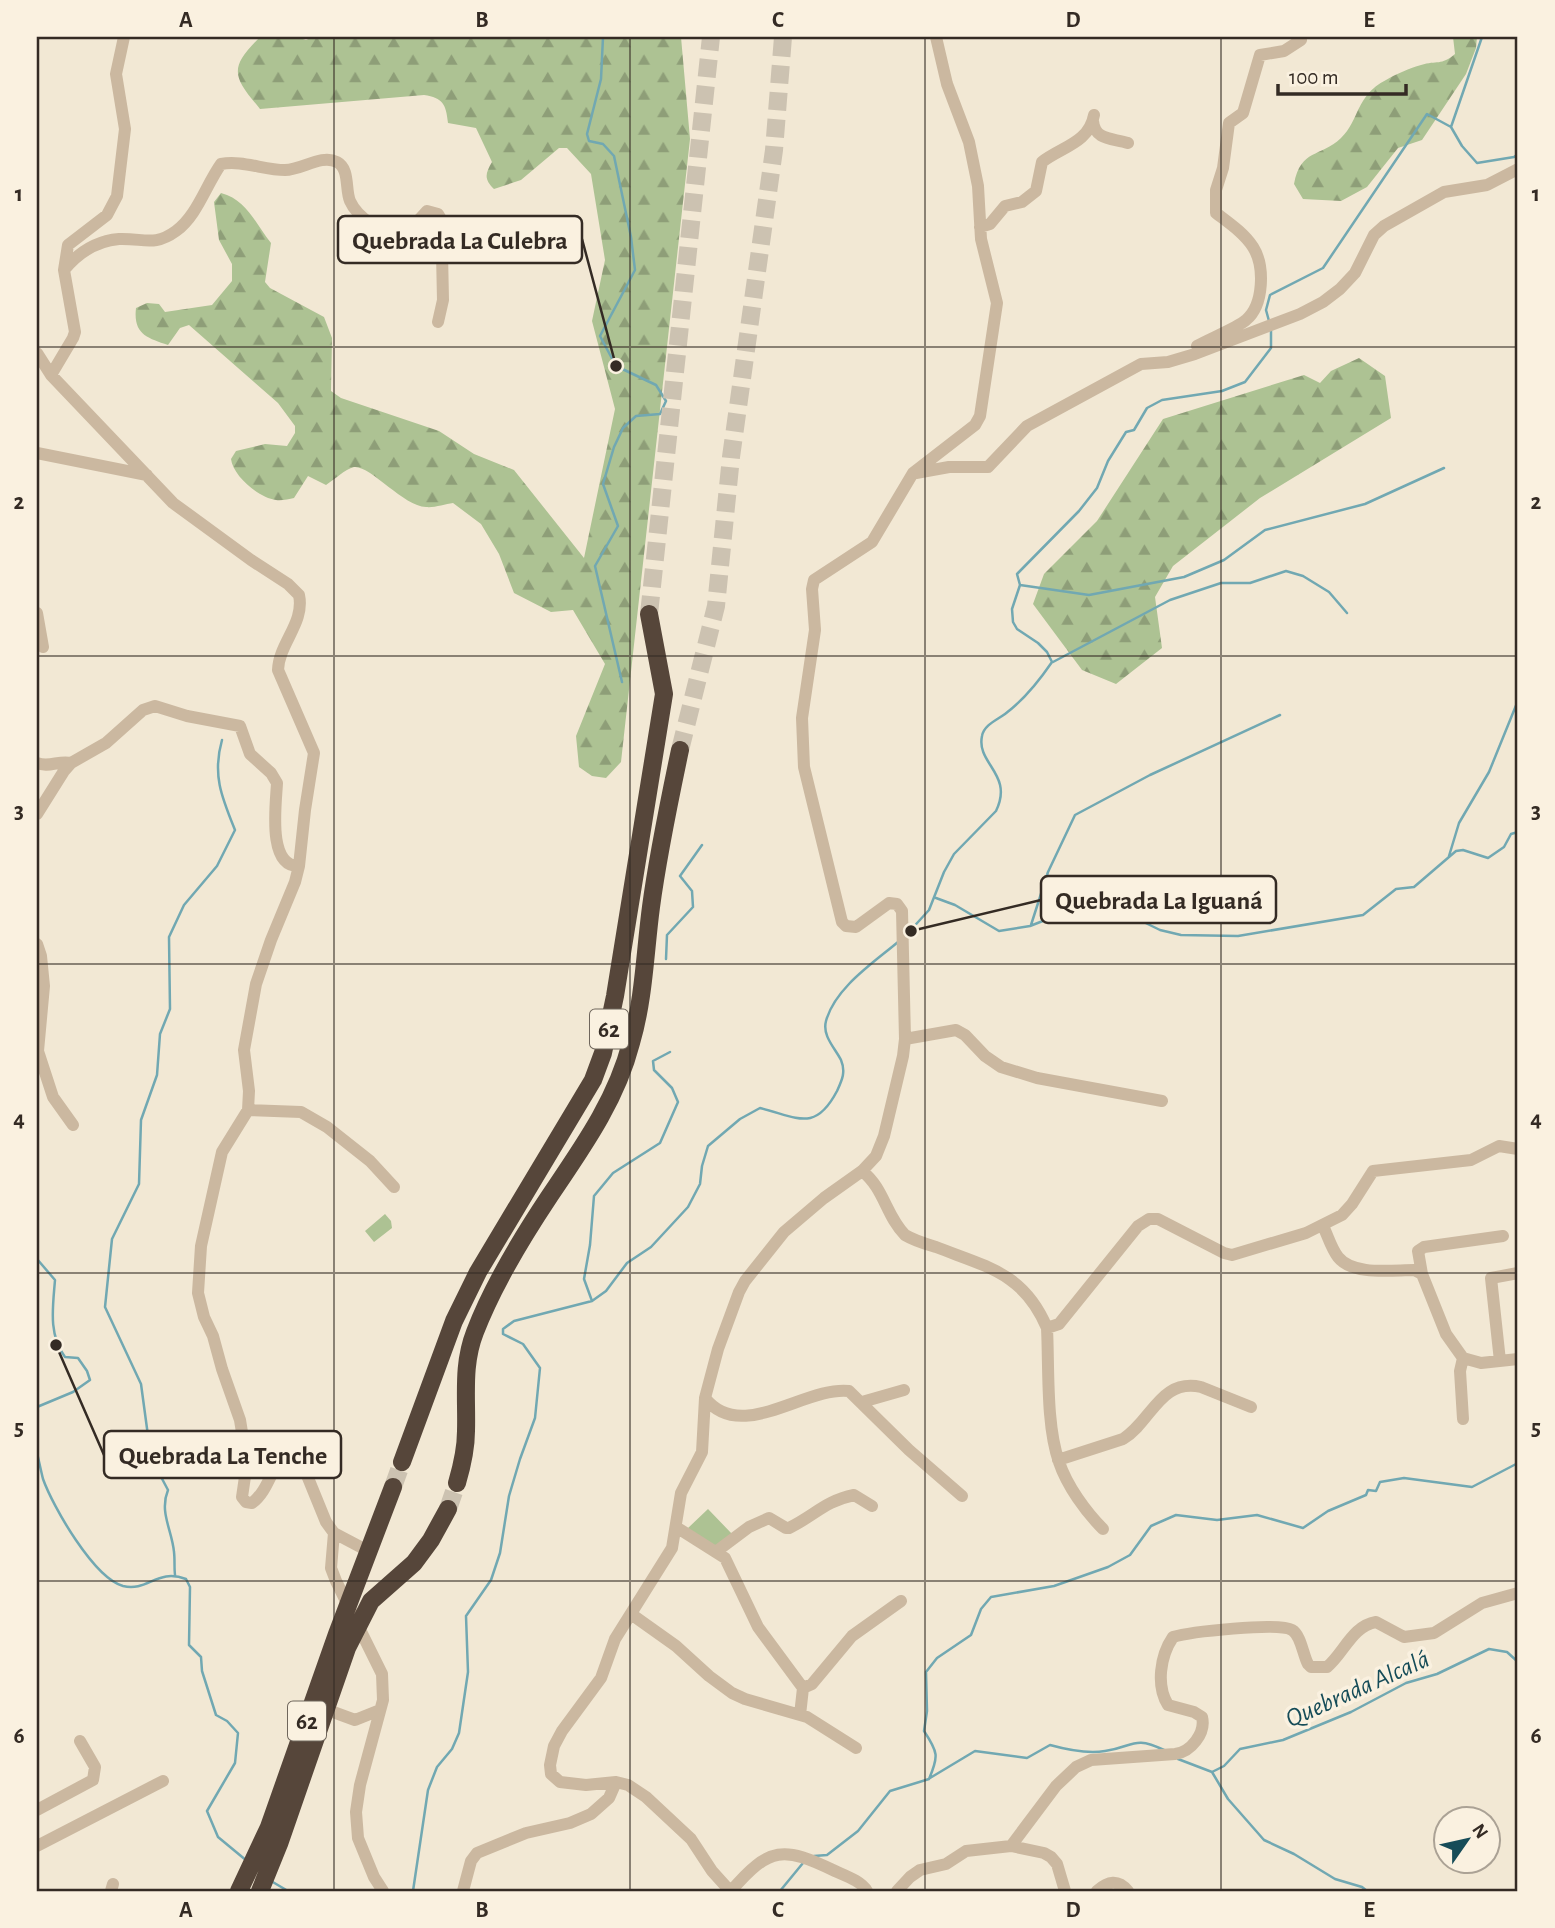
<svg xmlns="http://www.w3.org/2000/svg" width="1555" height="1928" viewBox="0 0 1555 1928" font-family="'Alegreya Sans',sans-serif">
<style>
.forest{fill:url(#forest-firs)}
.garden{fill:#adc293}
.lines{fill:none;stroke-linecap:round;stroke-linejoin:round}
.stream{stroke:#71a8b2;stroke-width:2.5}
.highway-tunnel{stroke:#ccc2b1;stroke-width:18;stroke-dasharray:18 9;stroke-linecap:butt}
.minor{stroke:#cbb8a0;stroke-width:12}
.highway{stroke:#56463a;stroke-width:18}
.grid{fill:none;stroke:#342b24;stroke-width:2;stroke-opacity:0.55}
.labels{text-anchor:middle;stroke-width:7;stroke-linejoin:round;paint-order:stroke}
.shield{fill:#faf1e0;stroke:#6f665c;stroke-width:2}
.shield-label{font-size:23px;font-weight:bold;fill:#342b24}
.water-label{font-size:26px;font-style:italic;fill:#164c58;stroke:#faf1e0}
.leader{fill:none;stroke:#342b24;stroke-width:2.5}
.callout-dot{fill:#342b24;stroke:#faf1e0;stroke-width:2.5}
.callout{fill:#faf1e0;stroke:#342b24;stroke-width:2.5}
.callout-label{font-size:26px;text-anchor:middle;font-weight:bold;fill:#342b24}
.neatline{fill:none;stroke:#342b24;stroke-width:2.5}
.grid-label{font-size:23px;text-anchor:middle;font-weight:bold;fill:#342b24}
</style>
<defs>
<pattern id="forest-firs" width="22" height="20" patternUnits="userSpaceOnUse" patternTransform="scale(1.75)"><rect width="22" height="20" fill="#adc293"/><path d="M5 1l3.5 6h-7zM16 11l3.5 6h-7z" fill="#8e9e78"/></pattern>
</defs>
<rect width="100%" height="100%" fill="#f2e8d4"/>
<path class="forest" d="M260 37H297L306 40 313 37H681L690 139 621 762 606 778 592 776 579 767 576 736 605 664 573 610 551 612 514 593 499 554 481 524 453 503C445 504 434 508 426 507 403 506 370 465 354 467 345 469 334 480 326 485L308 476 294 498C289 499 281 501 276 500 259 498 233 476 231 459L236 451 265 444 287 446 295 433V426L278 403 189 325 180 328 168 345C147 338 133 334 136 308L147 303 159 304 165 312 212 305 232 281V264L219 240 214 202 221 193C247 200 255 223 271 243L265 282 270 288 324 317 332 338 331 391 341 398 439 431 474 454 514 470 584 558 615 409 592 321 605 260 591 174 567 148H559L521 180 494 189C484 179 485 174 492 162L476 128 448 123C446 104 443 98 424 95L260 109C233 76 228 69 260 37Z
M1453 37H1477L1476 48 1466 74 1422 140 1398 148 1367 187 1341 201 1303 199 1294 184C1301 148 1320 158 1341 138 1360 120 1355 96 1386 80 1396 74 1410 68 1421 65 1437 60 1441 66 1455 54Z
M1359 358 1385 376 1391 418 1260 498 1173 566 1155 597 1162 648 1116 684 1082 670 1033 604 1044 574 1097 521 1163 419 1304 375 1320 383 1331 371Z"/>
<path class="garden" d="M385 1214 391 1221 392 1228 374 1242 365 1231Z
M708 1509 733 1535 718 1548 687 1529Z"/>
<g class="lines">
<path class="stream" d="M603 37 601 79 587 134 589 141 603 144 614 156 631 237 635 270 600 336 616 366 656 385 666 401 660 414 636 416 623 428 614 447 603 484 618 526 595 566 622 682
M1451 127 1462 146 1477 163 1514 157 1518 154
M1269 321 1266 310 1270 295 1323 268 1427 114 1451 127 1482 37
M1020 585 1089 595 1184 577 1224 560 1265 530 1365 504 1444 468
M1053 662 1170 600 1221 583H1250L1286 571 1303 576 1329 592 1347 613
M1449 856 1459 823 1489 772 1517 703 1518 692
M936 898 955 905 999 931 1030 926 1071 910 1086 908 1121 911 1160 930 1181 935 1238 936 1363 915 1396 889 1414 887 1456 851 1463 850 1488 858 1504 847 1511 834 1518 832
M1031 925 1048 872 1075 815 1150 775 1280 715
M908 933 929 910 944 872 954 854 996 811C1014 774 976 764 982 736 984 725 997 720 1005 714 1024 700 1039 681 1052 662L1047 652 1038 643 1017 629 1013 622 1012 609 1020 585 1017 574 1079 511 1097 488 1108 461 1126 432 1134 430 1147 408 1162 400 1222 391 1245 382 1271 348V331
M666 959 667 935 693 907 692 891 680 876 702 845
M37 1259 55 1280C53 1306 48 1335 65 1357L78 1358 87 1371 90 1380 73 1392 37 1407
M592 1301 584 1279 590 1245 594 1196 613 1173 660 1143 678 1102 672 1088 654 1070 653 1061 670 1052
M37 1453C39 1461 41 1471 43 1479 53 1507 94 1578 123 1586 148 1592 157 1568 186 1579L190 1587 189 1645 201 1657 202 1671 216 1715 227 1721 238 1733 235 1763 207 1811 218 1837 247 1861
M175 1575C174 1567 175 1560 174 1552 172 1530 159 1512 168 1490L151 1458 141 1384 105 1307 112 1239 139 1184 141 1120 157 1075 160 1034 170 1009 169 937 184 905 217 866 235 830C222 798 212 775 222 740
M1178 1759 1212 1772 1228 1799 1264 1840 1294 1854 1335 1879 1362 1887 1367 1891
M1212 1772 1224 1766 1240 1749 1283 1740 1351 1712 1406 1683 1437 1674 1489 1649 1507 1652 1518 1662
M930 1778 975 1751 1027 1758 1050 1745C1068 1750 1087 1754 1105 1751 1134 1747 1133 1735 1164 1750
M814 1856 827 1855 858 1831 890 1791 929 1779C939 1756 938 1752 924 1731L927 1711 926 1672 937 1658 971 1635 981 1609 991 1597 1054 1586 1108 1567 1130 1555 1151 1526 1176 1515 1217 1520 1257 1515 1303 1528 1328 1511 1366 1495 1368 1490 1376 1491 1380 1482 1404 1478 1472 1487 1518 1463
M271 1881 288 1891
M413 1891 428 1790 437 1767 452 1749 459 1733 468 1672 466 1616 491 1580 500 1553 509 1496 520 1459 535 1418 540 1368 523 1344 503 1334V1329L514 1321 592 1301 606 1291 627 1263 651 1247 688 1207 700 1184 702 1166 708 1146 740 1119 760 1108C797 1117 815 1133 837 1091 842 1080 846 1072 841 1060 835 1048 822 1036 826 1021 835 988 873 963 898 942
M780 1891 803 1863"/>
<path class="highway-tunnel" d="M649 614 711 37
M680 750 716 606 731 457 774 150 783 37
M393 1487 402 1462
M448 1509 457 1483"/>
<path class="minor" d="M1093 121C1095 141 1113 138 1128 143
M980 227 990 224 1005 206 1022 202 1036 191 1042 162C1061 147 1089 143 1094 115
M64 270C78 253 95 241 119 239 144 238 154 247 176 231 197 216 206 185 221 164 242 160 264 170 285 170 302 170 321 154 337 162 350 169 345 189 350 201 357 217 384 237 402 231 413 227 420 219 427 211L438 214 444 224 442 253 443 300 438 322
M1197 346C1209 339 1237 328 1246 320 1264 305 1265 266 1253 247 1244 233 1229 223 1216 213V190L1223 168 1229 123 1243 113 1260 55 1284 51 1301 40
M37 353 51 375 173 503 251 560 288 584 299 595C305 623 279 643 278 670L314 753 305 810 299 866
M51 375 73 338 75 332 64 270 68 245 107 215 117 196 125 129 116 74 124 37
M37 453 147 475
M916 473 949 467H988L1027 426 1141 364 1168 362 1195 354 1300 314 1323 302 1340 289 1355 273 1374 235 1384 226 1444 192 1487 185 1518 169
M37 613 43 647
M37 763C49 768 59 760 71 763
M37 814 64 771 71 763 106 743 143 710 155 706 187 716 240 726 250 754 271 773 277 783C276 804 267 867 299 866L295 882 271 940 256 984 244 1050 249 1091 248 1110 222 1152 201 1246 198 1293 204 1317 213 1336 222 1369 240 1420 247 1463 242 1497 246 1502 252 1503C268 1491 271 1469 284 1454H293L300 1460 304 1468 326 1522 334 1533 370 1552
M37 944 41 956 44 986 38 1051 53 1097 73 1125
M905 1039 956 1030 965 1035 985 1056 1001 1067 1037 1078 1162 1101
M248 1110 301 1112 327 1127 370 1161 394 1187
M862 1171C884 1188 886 1216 905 1235 915 1241 926 1244 936 1247 987 1267 1024 1273 1047 1328L1059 1324 1138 1226 1149 1219H1158L1224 1253 1232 1255 1306 1233 1342 1215 1352 1204 1373 1171 1471 1160 1499 1146 1518 1149
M1323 1226C1328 1236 1331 1248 1338 1257 1353 1276 1392 1270 1414 1270L1422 1274 1446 1334 1463 1358 1481 1363 1518 1359
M1422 1274 1418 1251 1424 1247 1503 1236
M1047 1328C1049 1368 1046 1425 1059 1462 1067 1486 1086 1512 1103 1529
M1463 1358 1460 1371 1463 1419
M1500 1361 1491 1278 1518 1273
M705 1398C741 1444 805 1386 849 1391L909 1450 962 1496
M862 1402 904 1390
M1058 1460 1123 1439C1152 1421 1160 1378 1201 1387L1251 1407
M676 1527 725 1558 758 1627 803 1688
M334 1533 331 1568 336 1581 382 1674 383 1700 360 1785 356 1812 358 1838 374 1877 383 1891
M717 1551 749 1527 769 1518 786 1528H789C814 1516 825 1501 854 1495L872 1506
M631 1614 676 1646 709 1676 732 1693 745 1699 807 1717 856 1748
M325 1709 355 1720 380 1710
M800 1715 803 1688 812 1684 852 1636 901 1601
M37 1810 93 1780 95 1767 80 1741
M37 1846 163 1781
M1011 1846 1056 1786 1076 1767 1091 1760 1175 1754C1191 1752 1206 1733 1202 1717L1194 1712 1168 1705C1156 1686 1160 1656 1173 1637 1189 1632 1278 1622 1292 1630 1301 1635 1303 1655 1308 1664L1311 1667H1327C1344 1653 1352 1626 1376 1622L1404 1637 1434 1633 1482 1603 1518 1593
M111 1891 113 1884
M463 1891 471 1861 477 1853 526 1833 570 1823 591 1814 609 1798 616 1782
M730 1891 712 1871 691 1839 646 1797 628 1785 616 1782 586 1785 560 1782 551 1774 550 1765 554 1746 562 1731 601 1678 615 1639 672 1548 681 1493 702 1452 705 1398 718 1349 739 1292 745 1281 784 1232 824 1198 862 1171 876 1156 884 1136 903 1056 905 1039 902 911 897 904 889 903 856 927 846 926 842 922 804 767 802 718 815 630 812 589 814 580 872 542 913 473 975 425 980 416 997 303 981 239 978 186 969 142 947 84 936 37
M731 1891C770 1846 783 1846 835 1871 846 1876 861 1881 867 1891
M897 1891 910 1877 920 1870 946 1864 966 1851 1011 1846 1044 1853 1051 1857 1057 1864 1065 1891
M1097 1891C1108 1881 1118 1879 1128 1891"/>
<path class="highway" d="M402 1462 454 1321 478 1272 593 1080 603 1053 615 996 664 694 649 614
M457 1483C462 1466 466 1449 466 1431 467 1397 462 1365 475 1332 493 1285 521 1239 549 1197 582 1148 616 1101 631 1043 644 999 645 952 651 907 658 854 669 802 680 750
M239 1891 269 1827 337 1634 393 1487
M260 1891 279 1844 347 1648 371 1601 414 1563 431 1540 448 1509"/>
</g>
<path class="grid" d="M334 37V1891M630 37V1891M925 37V1891M1221 37V1891M37 347H1518M37 656H1518M37 964H1518M37 1273H1518M37 1581H1518"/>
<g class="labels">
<g class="shield">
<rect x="590" y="1009.5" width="38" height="39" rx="5"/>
<rect x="288" y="1701.5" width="38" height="39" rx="5"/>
</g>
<g class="shield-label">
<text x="609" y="1037">62</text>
<text x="307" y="1729">62</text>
</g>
<g class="water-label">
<text transform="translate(1357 1688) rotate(-24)" y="9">Quebrada Alcalá</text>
</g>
</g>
<path class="leader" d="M616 366L582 239M911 931L1041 900M56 1345L104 1455"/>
<g class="callout-dot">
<circle cx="616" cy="366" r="7"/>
<circle cx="911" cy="931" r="7"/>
<circle cx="56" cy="1345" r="7"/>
</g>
<g class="callout">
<rect x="338" y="216" width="244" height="47" rx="7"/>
<rect x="1041" y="876" width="235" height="47" rx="7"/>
<rect x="104" y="1431" width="237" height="47" rx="7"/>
</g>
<g class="callout-label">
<text x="460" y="249">Quebrada La Culebra</text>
<text x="1159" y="909">Quebrada La Iguaná</text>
<text x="223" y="1464">Quebrada La Tenche</text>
</g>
<rect width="1555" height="1928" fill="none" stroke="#faf1e0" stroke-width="77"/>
<g transform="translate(1467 1840) rotate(56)"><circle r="33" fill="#faf1e0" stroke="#aba295" stroke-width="2"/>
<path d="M0-5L12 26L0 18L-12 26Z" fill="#164c58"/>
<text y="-10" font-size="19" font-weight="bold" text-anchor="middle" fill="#342b24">N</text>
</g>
<path d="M1278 84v10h128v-10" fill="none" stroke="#342b24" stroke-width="3.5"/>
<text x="1289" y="84" font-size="21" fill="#342b24" stroke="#faf1e0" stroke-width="5" paint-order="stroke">100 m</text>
<rect x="38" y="38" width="1478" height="1852" class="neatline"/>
<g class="grid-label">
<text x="186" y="27">A</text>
<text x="482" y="27">B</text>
<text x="778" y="27">C</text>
<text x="1073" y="27">D</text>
<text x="1369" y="27">E</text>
<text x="19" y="201">1</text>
<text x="1536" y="201">1</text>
<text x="19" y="509">2</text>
<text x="1536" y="509">2</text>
<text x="19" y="818">3</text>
<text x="1536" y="818">3</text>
<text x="19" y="1126">4</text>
<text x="1536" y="1126">4</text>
<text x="19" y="1435">5</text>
<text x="1536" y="1435">5</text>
<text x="19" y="1743">6</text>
<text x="1536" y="1743">6</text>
<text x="186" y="1917">A</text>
<text x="482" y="1917">B</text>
<text x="778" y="1917">C</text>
<text x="1073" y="1917">D</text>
<text x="1369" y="1917">E</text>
</g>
</svg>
